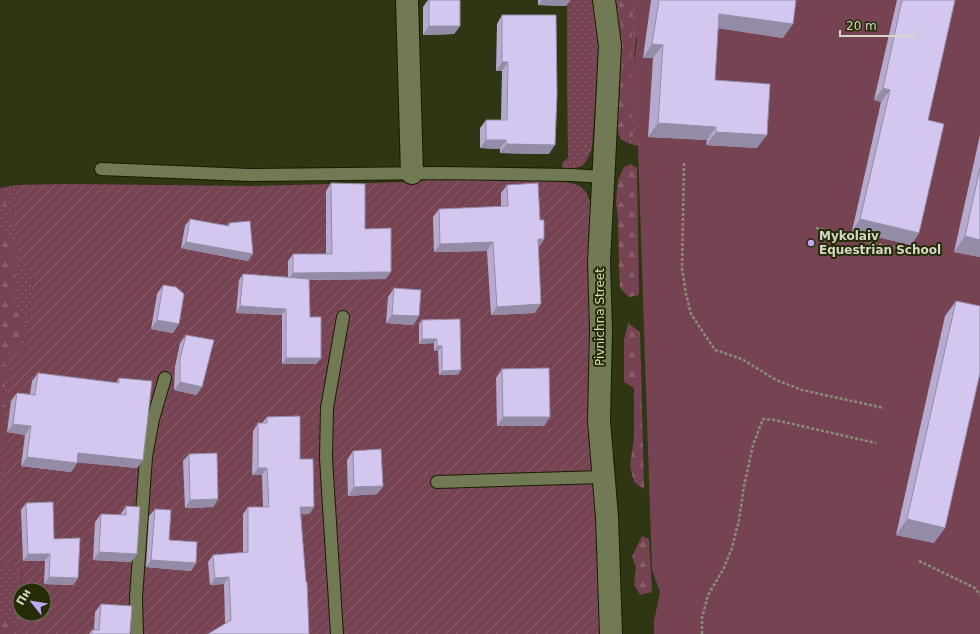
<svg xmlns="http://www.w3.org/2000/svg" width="980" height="634" viewBox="0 0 980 634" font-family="'DejaVu Sans',sans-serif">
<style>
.grass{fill:url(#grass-dots)}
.forest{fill:url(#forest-firs)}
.garden{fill:url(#garden-furrows)}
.pitch{fill:#764353}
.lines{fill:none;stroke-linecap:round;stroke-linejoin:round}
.service-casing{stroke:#171d00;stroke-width:14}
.minor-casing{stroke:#171d00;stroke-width:24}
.path{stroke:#899075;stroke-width:2.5;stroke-dasharray:3 2;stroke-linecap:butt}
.service{stroke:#717a55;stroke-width:12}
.minor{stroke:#717a55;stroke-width:22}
.wall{fill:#b6abce}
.shaded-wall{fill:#948ba7}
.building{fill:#d4c7ef;stroke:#948ba7}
.poi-dot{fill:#c2a8f2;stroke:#252c08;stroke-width:1.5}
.labels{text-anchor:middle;stroke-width:4;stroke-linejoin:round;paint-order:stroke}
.poi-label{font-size:12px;font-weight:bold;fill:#d3d9c5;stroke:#252c08;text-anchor:start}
.street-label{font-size:12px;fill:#d3d9c5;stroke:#252c08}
</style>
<defs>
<pattern id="grass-dots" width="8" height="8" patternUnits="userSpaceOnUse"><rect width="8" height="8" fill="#764353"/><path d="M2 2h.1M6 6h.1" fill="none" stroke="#895e6a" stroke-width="1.8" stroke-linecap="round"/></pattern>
<pattern id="forest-firs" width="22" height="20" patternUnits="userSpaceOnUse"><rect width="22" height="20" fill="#764353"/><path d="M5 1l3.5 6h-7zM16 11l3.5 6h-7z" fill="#895e6a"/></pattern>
<pattern id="garden-furrows" width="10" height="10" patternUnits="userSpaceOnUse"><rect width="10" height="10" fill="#764353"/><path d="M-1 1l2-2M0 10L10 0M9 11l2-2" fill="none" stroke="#895e6a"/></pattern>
</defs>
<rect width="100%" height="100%" fill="#2f3613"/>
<path class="grass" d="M567 0H593L597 10 599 43 592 148C584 169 583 167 561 170L563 162 568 158 567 80Z
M615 0H650L712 43 636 38 634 58 635 59 645 146C635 147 628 143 620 139V50Z
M16 185 13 220 34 269 24 352 0 510V188Z
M22 565 18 634H0V566Z"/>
<path class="forest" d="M618 0H633V2L630 104 634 133 630 139 619 136C615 118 620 99 621 80 623 54 623 26 618 0Z
M631 164 637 168 639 295 629 297 620 288 619 268 618 218 616 202 618 180 624 167Z
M2 191 8 195 7 203 0 211V192Z
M0 232 8 236 13 246 12 267 16 277 13 301 19 317 25 326V334L19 347 9 352 4 366 5 392 0 473Z
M628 323 640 332 644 489 634 482 630 466 634 437V388L624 382V340Z
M642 536 649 539 652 592 640 595 634 584 636 567 632 557Z
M0 613 13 623 16 634H0Z"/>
<path class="garden" d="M439 179 539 180 571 183 580 186 586 192 590 201 594 453 602 634H18L20 601V614H44V590H21L22 565 0 566V510L11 355 24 351 34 270 19 265 13 220 16 185 66 184 253 186 408 182Z"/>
<path class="pitch" d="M635 0H980V634H654V621L660 592 652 570 635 57 637 39Z"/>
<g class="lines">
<g class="service-casing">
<path id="service" d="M101 169 249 175 438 173 571 175 604 177
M437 482 603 477
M137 634 136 598 146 457 153 419 165 378
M337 634 326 458 327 408 343 317"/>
</g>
<g class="minor-casing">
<path id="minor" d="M407 0 412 173
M604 0 610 46 599 262 601 330 599 421 607 517 611 634"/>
</g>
<path class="path" d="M684 163 682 268 686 294 691 314 715 350 742 359 776 380 802 390 884 408
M816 228 876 244 929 254
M919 561 975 588 980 595
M702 634V618L708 595 723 570 732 548 739 520 744 486 753 445 763 419 775 420 876 443"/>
<use href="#service" class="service"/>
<use href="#minor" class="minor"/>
</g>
<path class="wall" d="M428 0H460V26L454 34 423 35V7Z
M538 0H570L566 6 538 5Z
M651 0H796L783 38 718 28 715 80 757 148 706 145 707 140 648 137 653 58H643Z
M897 0H955L928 120 919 233 911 245 852 231 881 102 874 100Z
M502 15 549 154 500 153V149L480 148V128L486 120H501L502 71H496L497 24Z
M980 135V257L954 252Z
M331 183 365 229 386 279 309 280 310 317 321 358 316 364H282V315L236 313 239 280 243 274 288 277V261L293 254H326V191Z
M507 185 540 220 544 239 539 247 535 313 491 315 487 251 434 252 433 217 439 209 501 207V193Z
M190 219 227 226 229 223 248 261 181 248 185 226Z
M163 285 173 333 151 329 157 294Z
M394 288 419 316 413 325 386 323 388 297Z
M956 301 934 543 896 535 945 316Z
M460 319 458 375H439L438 351H434V343L419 344V324L422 320Z
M186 335 197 395 174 390 175 367 180 343Z
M502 369 544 426H497L496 378Z
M38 373 116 383 119 378 143 460 137 468 77 462V463L71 472 21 466 25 435 7 432 11 401 17 393 30 394 32 381Z
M267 417 300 459 314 507 309 514H301L306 582 225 623 224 584 210 585 208 562 213 555 243 553V514L248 507H263L262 475H252L253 431 258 423H262Z
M353 451 383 486 377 494 348 496 347 460Z
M189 454 218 499 213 507 185 508 183 461Z
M26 503 54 539 78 578 73 585 44 584 45 561H23L21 510Z
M126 506 137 554 131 562 93 560 95 522 101 514 120 515Z
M155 509 169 540 196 563 191 571 146 567 149 516Z
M101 604 130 634H89L92 630H94L95 612Z"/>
<path class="shaded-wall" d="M542 0H570L566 6 538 5Z
M719 14 793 24 783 38 710 27Z
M429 26H460L454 34 423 35Z
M652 44 663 45 653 58H643Z
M502 62H508L502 71H496Z
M883 88 890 90 881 102 874 100Z
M658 123 716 127 707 140 648 137Z
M716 132 767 135 757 148 706 145Z
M486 140H506L500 149 480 148Z
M506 144 555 145 549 154 500 153Z
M860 219 919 233 911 245 852 231Z
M965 236 980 240V257L954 252Z
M538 239H544L538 248Z
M186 242 253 254 248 261 181 248Z
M493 242 487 251 434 252 440 244Z
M391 272 386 279 288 280 293 273Z
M541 304 535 313 491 315 497 307Z
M240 306 286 309 282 315 236 313Z
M392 315 419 316 413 325 386 323Z
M157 320 179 324 173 333 151 329Z
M422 339H437L434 343 419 344Z
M437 346H442L438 351H434Z
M286 358H321L316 364H282Z
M461 370 458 375H439L442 371Z
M180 382 202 387 197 395 174 390Z
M503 417H550L544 426H497Z
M13 424 31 426 25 435 7 432Z
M78 453 143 460 137 468 72 462Z
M27 457 77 463 71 472 21 466Z
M258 468H267L262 475H252Z
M383 486 377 494 348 496 354 487Z
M218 499 213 507 185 508 190 500Z
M300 507H314L309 514 295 515Z
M907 519 945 528 934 543 896 535Z
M99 552 137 554 131 562 93 560Z
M28 554H50L45 561H23Z
M151 560 196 563 191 571 146 567Z
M49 577 78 578 73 585 44 584Z
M229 577 224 584 210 585 215 578Z"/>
<path class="building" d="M429 0H460V26H429Z
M659 0H796L793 24 719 14 715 80 770 84 767 135 716 132V127L658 123 663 45 652 44Z
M902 0H955L928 120 944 124 919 233 860 219 890 90 883 88Z
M502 15H556L557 94 555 145 506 144V140H486V120H507L508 62H502Z
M980 168V240L965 236Z
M331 183 365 184V229L391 228V272L293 273V254H332Z
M538 183 540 220H544V239H538L541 304 497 307 493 242 440 244 439 209 508 206 507 185Z
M190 219 229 226V223L250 221 253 254 186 242Z
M243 274 309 279 310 317H321V358H286V309L240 306Z
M163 285 176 287 184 294 179 324 157 320Z
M394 288 421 290 419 316 392 315Z
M956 301 980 306V373L945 528 907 519Z
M460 319 461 370 442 371V346H437V339H422V320Z
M186 335 214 340 202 387 180 382V359Z
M549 368 550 417H503L502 369Z
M38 373 119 383V378L152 381 143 460 78 453 77 463 27 457 31 426 13 424 17 393 35 395Z
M300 416V459H313L314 507H300L306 582H307L309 634H208L231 620 229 577 215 578 213 555 248 552V507H269L267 468H258V423H267V417Z
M381 449 383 486 354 487 353 451Z
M217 453 218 499 190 500 189 454Z
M53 502 54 539 80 538 78 578 49 577 50 554H28L26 503Z
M126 506 140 507 137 554 99 552 101 514 126 515Z
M155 509 171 510 169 540 197 542 196 563 151 560Z
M101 604 132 606 130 634H92V630H99Z"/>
<circle class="poi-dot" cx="811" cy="243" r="4"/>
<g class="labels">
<g class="poi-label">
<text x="819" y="240">Mykolaiv<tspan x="819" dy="14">Equestrian School</tspan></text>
</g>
<g class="street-label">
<text transform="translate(600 317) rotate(-90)" y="4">Pivnichna Street</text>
</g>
</g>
<g transform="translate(32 602) rotate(300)"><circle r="19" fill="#252c08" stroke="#6b7154"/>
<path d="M0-3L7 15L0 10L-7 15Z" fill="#c2a8f2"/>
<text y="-6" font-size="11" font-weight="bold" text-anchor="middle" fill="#d3d9c5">Пн</text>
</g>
<path d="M840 30v6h74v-6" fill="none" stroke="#d3d9c5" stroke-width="2"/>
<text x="846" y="30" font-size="12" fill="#d3d9c5" stroke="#252c08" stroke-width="3" paint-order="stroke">20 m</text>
</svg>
